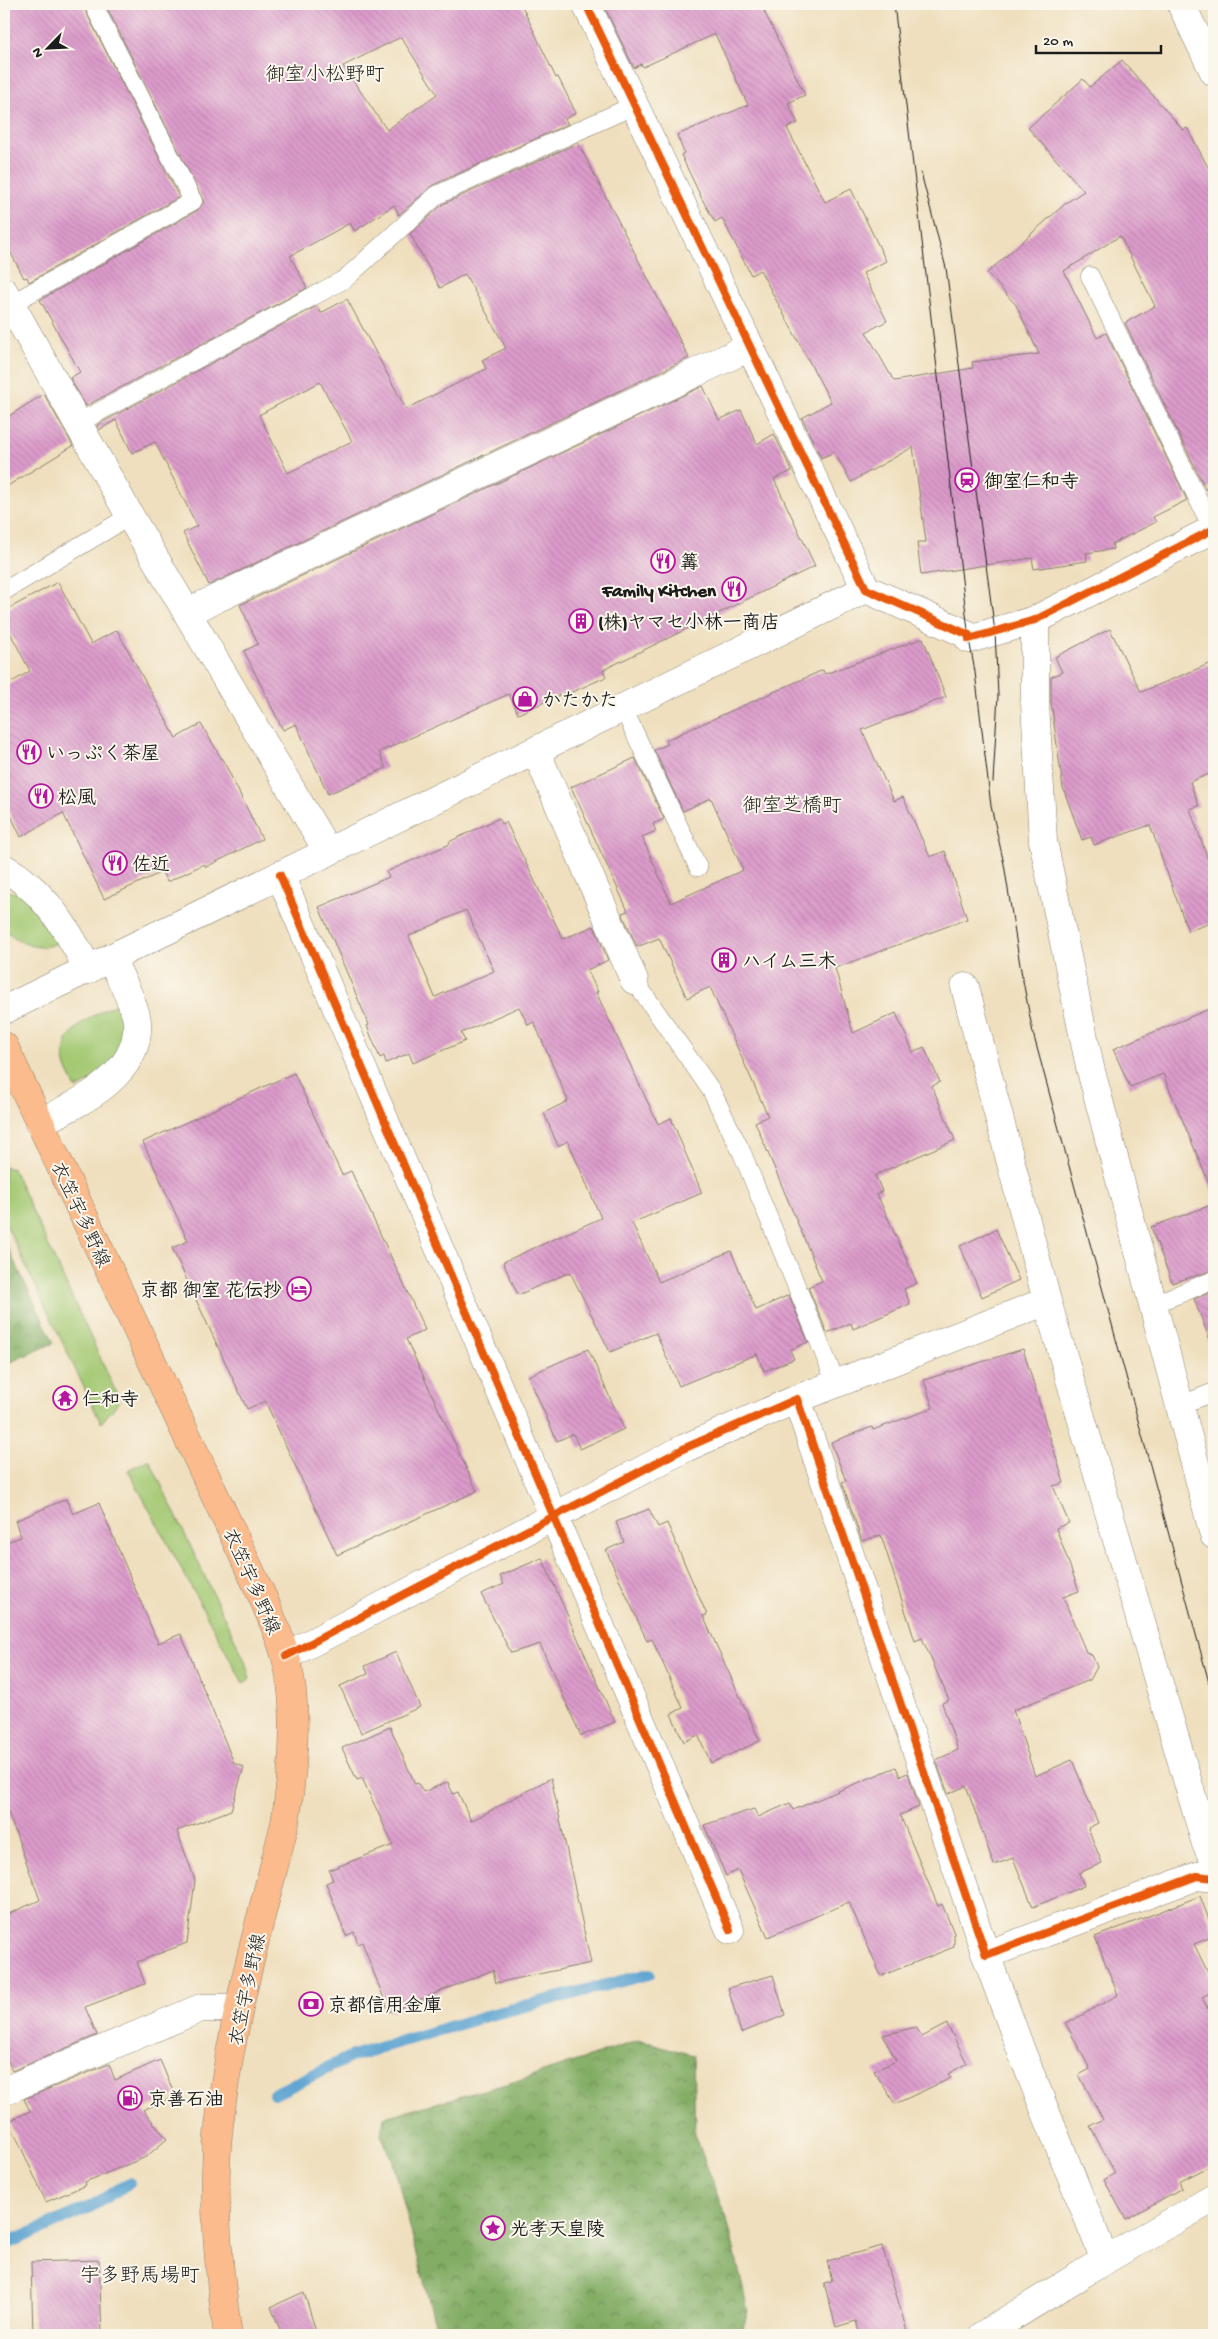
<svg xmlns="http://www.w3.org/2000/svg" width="1218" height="2339" viewBox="0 0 1218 2339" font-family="'Gochi Hand','Klee One',sans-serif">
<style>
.green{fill:#a4c973;stroke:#607248}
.forest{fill:url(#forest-crowns);stroke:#506440}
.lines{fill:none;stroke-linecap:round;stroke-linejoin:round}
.stream{stroke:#5aa2d0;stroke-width:12}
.building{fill:url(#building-back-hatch);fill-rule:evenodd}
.service-casing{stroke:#867e6d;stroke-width:19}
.minor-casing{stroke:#867e6d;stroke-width:29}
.tertiary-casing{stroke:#867e6d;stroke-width:29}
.primary-casing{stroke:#867e6d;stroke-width:29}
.service{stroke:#fff;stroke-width:18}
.minor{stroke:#fff;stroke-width:28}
.tertiary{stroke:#fff;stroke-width:28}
.primary{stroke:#fbbb8c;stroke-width:28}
.tram{stroke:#1c1c1c;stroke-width:1}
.cycleway-casing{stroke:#fbf7ec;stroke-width:11}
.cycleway{stroke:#e8590c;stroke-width:8}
.labels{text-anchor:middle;stroke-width:4;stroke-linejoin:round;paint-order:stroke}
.poi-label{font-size:19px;font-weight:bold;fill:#1c1c1c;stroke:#fbf7ec;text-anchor:start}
.street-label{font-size:19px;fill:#1c1c1c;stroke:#fbf7ec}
.neighbourhood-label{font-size:20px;fill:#1c1c1c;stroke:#fbf7ec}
</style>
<defs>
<pattern id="forest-crowns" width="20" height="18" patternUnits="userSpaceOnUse" patternTransform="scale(1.25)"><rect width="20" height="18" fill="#83ad65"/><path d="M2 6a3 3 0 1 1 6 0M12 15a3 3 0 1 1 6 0" fill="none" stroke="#6a8c52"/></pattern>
<pattern id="building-back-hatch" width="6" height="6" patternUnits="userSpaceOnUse" patternTransform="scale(1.25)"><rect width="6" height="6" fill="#dc9bcb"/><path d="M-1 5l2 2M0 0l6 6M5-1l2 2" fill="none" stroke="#bc85ae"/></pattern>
</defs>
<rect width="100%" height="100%" fill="#fbf7ec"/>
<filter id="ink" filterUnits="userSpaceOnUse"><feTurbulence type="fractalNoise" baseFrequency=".02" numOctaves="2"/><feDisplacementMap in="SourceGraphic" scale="10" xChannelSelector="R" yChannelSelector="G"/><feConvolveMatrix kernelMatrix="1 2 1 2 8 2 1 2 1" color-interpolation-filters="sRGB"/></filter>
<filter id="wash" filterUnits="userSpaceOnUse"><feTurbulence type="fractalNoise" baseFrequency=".0096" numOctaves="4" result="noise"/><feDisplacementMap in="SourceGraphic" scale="20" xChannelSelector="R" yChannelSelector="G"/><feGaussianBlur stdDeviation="1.12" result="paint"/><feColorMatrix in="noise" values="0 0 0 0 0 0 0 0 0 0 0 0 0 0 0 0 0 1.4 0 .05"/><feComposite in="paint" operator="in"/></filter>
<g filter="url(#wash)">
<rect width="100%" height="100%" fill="#efdfbe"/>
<path class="green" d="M4 887 9 892 21 893 62 940C40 954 22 945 4 929Z
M120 1002C122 1013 127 1027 125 1037 122 1061 96 1079 76 1089 73 1081 67 1072 65 1064 57 1029 96 1014 120 1002Z
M4 1167 13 1169 120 1401 101 1423 4 1220Z
M149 1459 245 1661 250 1679 243 1683 128 1470Z"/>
<path class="forest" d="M4 1240 54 1343 4 1365 5 1317Z
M640 2040 693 2055 695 2134 729 2227 748 2311 741 2335H438L393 2162 381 2134 384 2117 510 2083Z"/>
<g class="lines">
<path class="stream" d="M274 2094 352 2056 486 2016 649 1974
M4 2245 90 2207 129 2183"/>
</g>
<g id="blocks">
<path class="building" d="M4 4H82L179 197 29 282 27 277 24 278 4 240Z
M105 4H521L556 78 558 77 576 113 565 119 568 124 433 185 399 215 394 205 355 231 350 223 290 256 307 288 86 406 70 378 80 372 40 300 198 210 204 202ZM401 37 437 94 387 130 343 66Z
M603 4H780L764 11 805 95 788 103 798 123 787 128 825 202 851 189 886 261 863 273 887 321 866 332 894 381 973 368 972 362 1039 354 1016 305 987 273 1066 203 1084 191 1028 128 1083 79 1090 87 1122 60 1183 130 1187 128 1214 178V486L1206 490 1125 323 1155 306 1120 236 1064 271 1097 338 1106 333 1187 500 1153 517 1156 522 1112 544 1113 549 1086 553 1087 561 1034 569 1032 558 921 575 917 542H926L913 447 851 482 834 452 821 458 802 418 831 402 760 270 751 275 722 218 715 222 702 199 681 155 684 153 677 135 748 105 715 34 643 67 641 64 634 68Z
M578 143 689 358 209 585 183 533 197 526 155 442 132 453 116 420 99 430 97 425 317 306 321 313 347 299 406 409 486 369 482 360 506 348 465 274 440 288 410 234 443 204ZM320 382 352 441 288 473 259 415Z
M703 386 719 420 741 410 757 444 774 434 792 471 774 479 815 566 603 670 606 677 570 693 569 691 518 714 509 694 379 752 386 768 328 794 296 724 283 730 244 651 258 644 240 605Z
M44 394 73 446 4 488V419Z
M58 582 91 644 117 630 176 738 201 724 226 766 262 839 206 867 204 864 167 882 162 872 104 899 63 813 21 837 4 801V687L30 671 4 621V611Z
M1110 629 1141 692 1214 662V772L1190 782 1199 806 1190 809 1214 876V922L1188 931 1150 825 1094 845 1091 837 1082 840 1063 788 1051 702V677L1062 672 1055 657Z
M923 638 946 697 862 730 894 801 903 797 930 857 945 851 967 919 835 968 853 1033 896 1013 913 1052 924 1047 940 1082 932 1086 955 1140 875 1175 882 1191 877 1194 917 1283 904 1289 910 1304 853 1329 851 1323 827 1333 808 1287 822 1281 755 1122 768 1116 710 987 687 998 659 938 637 947 622 913 628 911 571 787 635 758 664 819 653 824 656 831 642 837 671 903 743 870 711 798 683 811 654 750 668 744 666 740 823 670 825 674Z
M499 818 502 824 506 822 563 939 594 926 608 960 587 970 598 992H596L658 1124 671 1118 702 1193 632 1223 659 1282 731 1251 756 1310 789 1295 808 1342 790 1350 794 1359 764 1371 757 1354 679 1386 656 1333 610 1352 570 1272 518 1295 503 1262 601 1218 568 1141 558 1146 544 1113 568 1101 534 1022 528 1025 519 1007 461 1033 465 1041 413 1063 409 1053 386 1063 384 1056 380 1058 367 1026 369 1025 319 907 389 877 386 872 450 844 449 842ZM466 910 494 971 435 997 409 936Z
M1214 1007V1195L1163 1074 1130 1087 1113 1049Z
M294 1073 342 1175 351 1171 425 1330 406 1339 477 1491 337 1555 265 1401 247 1409 172 1248 188 1241 143 1142Z
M1214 1204V1270L1172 1283 1151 1227Z
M996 1229 1019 1280 982 1297 960 1246Z
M1214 1291V1345H1212L1194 1299Z
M588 1349 624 1429 580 1449 573 1434 557 1441 528 1376Z
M1023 1349 1064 1483 1053 1486 1069 1523 1056 1528 1079 1591 1063 1597 1086 1652 1092 1655 1097 1667 1090 1680 1013 1710 1035 1776 1072 1760 1098 1823 1088 1828 1102 1863 1079 1873 1084 1886 1033 1907 1013 1858 994 1865 966 1786 948 1794 936 1760 958 1750 942 1703 949 1700 922 1638 915 1641 881 1535 862 1541 842 1482 846 1481 831 1442 872 1427 873 1430 933 1408 924 1380Z
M66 1499 73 1514 99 1503 158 1643 181 1634 234 1763 244 1767 231 1810 177 1831 195 1880 187 1943 137 1962 145 1984 85 2007 97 2035 12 2071 4 2051V1916L40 1900 4 1801V1543L21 1537 15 1521Z
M649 1509 658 1527 667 1523 707 1615 703 1616 760 1741 711 1763 698 1735 684 1742 671 1714 683 1708 652 1639 647 1641 606 1550 624 1542 616 1522Z
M542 1558 615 1722 581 1736 540 1644 511 1653 481 1594 504 1584 500 1576Z
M396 1652 420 1707 361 1733 340 1686 368 1674 365 1666Z
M390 1727 415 1784 418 1783 423 1792 448 1782 453 1794 458 1792 471 1821 551 1778 591 1963 496 1983 493 1970 389 2012 362 1942 358 1944 354 1932 346 1936 326 1883 333 1880 329 1870 393 1845 362 1778 357 1780 342 1748Z
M896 1767 900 1776 908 1773 919 1807 900 1815 938 1906 942 1904 954 1933V1947L881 1976 849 1902 768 1937 738 1870 726 1876 704 1825 754 1809 758 1817 790 1803 793 1810Z
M1200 1896 1214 1933V1936L1194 1944 1214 1985V1991L1202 1997 1214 2022V2164L1179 2182 1182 2188 1126 2219 1104 2180 1115 2173 1090 2126 1103 2119 1079 2075 1090 2069 1066 2024 1118 1995 1095 1937Z
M773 1975 785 2015 741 2033 728 1988Z
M947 2024 967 2063 948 2074 951 2078 895 2104 874 2071 896 2061 883 2035 916 2027 922 2037Z
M160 2060 175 2096 143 2110 167 2139 146 2157 85 2182 86 2185 46 2202 9 2121 30 2111 24 2099 109 2064 115 2080Z
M882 2246 908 2335H860L856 2321 836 2327 824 2283 832 2281 827 2261Z
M99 2260 102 2335H33L31 2262Z
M304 2292 317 2335H282L271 2307Z"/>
</g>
</g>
<g filter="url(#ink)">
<use href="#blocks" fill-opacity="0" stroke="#867e6d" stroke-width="1"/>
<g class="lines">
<g class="service-casing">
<path id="service" d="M1090 276 1213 530
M11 304 193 201 93 4
M78 423 345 279 437 195 635 105
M4 591 130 516
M623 708 698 867
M634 980 711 1090 742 1153 836 1383
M1154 1304 1214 1280
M1181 1405 1214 1392"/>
</g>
<g class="minor-casing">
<path id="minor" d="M586 4 866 589 969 635V639L1035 620 1214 529
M1181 4 1214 72
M4 292 130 516 328 852
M188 612 750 347
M1035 620V703L1043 841 1090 1067 1214 1535
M536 751 634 980
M4 868C43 889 69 930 88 970
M280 875 730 1930
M965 987 1047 1301 1206 1844 1214 1860
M39 1123C79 1103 141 1075 137 1022 136 1006 118 974 111 958
M797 1399 1047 1301
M286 1656 685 1448 797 1399 986 1955 1197 1876 1214 1878
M4 2091 201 2008H239
M1105 2260 1214 2198
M983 2335 1105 2260 1022 2053 986 1955"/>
</g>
<g class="tertiary-casing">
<path id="tertiary" d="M4 1010 866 589"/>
</g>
<g class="primary-casing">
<path id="primary" d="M4 1046 263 1598C271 1617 280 1636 285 1655 300 1706 293 1772 285 1823 259 1926 229 2029 218 2135 212 2202 218 2269 228 2335"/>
</g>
<use href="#service" class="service"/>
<use href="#minor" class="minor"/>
<use href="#tertiary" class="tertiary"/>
<use href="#primary" class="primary"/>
<path class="tram" d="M894 4 969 639 975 672 991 806 1004 864 1020 965 1033 1033 1214 1701
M921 173 946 268 995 632 998 695 993 782"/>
<g class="cycleway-casing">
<path id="cycleway" d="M586 4 866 589 969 635V639L1035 620 1214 529
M280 875 730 1930
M286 1656 685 1448 797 1399 986 1955 1197 1876 1214 1878"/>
</g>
<use href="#cycleway" class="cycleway"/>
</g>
</g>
<defs>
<g id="station-ring" transform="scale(1.25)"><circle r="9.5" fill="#fbf7ec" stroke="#b5179e" stroke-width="1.5"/><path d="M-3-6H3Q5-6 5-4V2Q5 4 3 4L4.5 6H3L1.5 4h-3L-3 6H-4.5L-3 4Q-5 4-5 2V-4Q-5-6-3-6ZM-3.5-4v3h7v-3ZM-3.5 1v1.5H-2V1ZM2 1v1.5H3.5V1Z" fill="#b5179e"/></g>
<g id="restaurant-ring" transform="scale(1.25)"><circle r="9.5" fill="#fbf7ec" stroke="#b5179e" stroke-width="1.5"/><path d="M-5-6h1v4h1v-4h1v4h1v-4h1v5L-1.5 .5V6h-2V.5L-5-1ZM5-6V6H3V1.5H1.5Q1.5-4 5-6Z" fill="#b5179e"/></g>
<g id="building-ring" transform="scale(1.25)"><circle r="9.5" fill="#fbf7ec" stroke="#b5179e" stroke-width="1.5"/><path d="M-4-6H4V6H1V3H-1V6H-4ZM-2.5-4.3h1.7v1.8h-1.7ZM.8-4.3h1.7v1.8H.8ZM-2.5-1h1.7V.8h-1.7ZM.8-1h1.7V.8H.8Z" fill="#b5179e"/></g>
<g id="shop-ring" transform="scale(1.25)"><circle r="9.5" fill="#fbf7ec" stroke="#b5179e" stroke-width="1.5"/><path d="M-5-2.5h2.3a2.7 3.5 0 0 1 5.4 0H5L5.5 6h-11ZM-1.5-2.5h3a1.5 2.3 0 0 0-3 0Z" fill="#b5179e"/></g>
<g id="hotel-ring" transform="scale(1.25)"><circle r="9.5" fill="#fbf7ec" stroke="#b5179e" stroke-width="1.5"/><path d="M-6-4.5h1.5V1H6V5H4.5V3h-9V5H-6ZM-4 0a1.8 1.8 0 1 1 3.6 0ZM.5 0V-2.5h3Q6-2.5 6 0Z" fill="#b5179e"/></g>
<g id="temple-ring" transform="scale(1.25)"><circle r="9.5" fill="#fbf7ec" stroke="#b5179e" stroke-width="1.5"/><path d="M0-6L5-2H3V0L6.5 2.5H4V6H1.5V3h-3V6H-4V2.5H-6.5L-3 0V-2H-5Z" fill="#b5179e"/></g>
<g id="bank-ring" transform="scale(1.25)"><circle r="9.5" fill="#fbf7ec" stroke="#b5179e" stroke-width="1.5"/><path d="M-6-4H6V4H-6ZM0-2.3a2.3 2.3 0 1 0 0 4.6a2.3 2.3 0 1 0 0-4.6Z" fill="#b5179e"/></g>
<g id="fuel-ring" transform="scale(1.25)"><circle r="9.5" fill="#fbf7ec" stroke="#b5179e" stroke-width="1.5"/><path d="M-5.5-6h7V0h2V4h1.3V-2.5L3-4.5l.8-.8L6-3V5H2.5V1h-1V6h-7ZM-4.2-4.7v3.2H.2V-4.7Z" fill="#b5179e"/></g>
<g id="sight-ring" transform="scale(1.25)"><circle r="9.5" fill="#fbf7ec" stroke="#b5179e" stroke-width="1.5"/><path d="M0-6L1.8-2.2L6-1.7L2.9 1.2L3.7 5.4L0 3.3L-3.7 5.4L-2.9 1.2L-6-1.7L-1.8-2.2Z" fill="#b5179e"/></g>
</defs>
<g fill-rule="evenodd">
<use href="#station-ring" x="967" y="480"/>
<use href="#restaurant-ring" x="663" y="561"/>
<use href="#restaurant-ring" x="734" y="589"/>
<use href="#building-ring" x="581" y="621"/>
<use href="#shop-ring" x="525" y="699"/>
<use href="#restaurant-ring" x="29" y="752"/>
<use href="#restaurant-ring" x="41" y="796"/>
<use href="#restaurant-ring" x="115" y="863"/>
<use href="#building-ring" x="724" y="960"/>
<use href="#hotel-ring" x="299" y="1289"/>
<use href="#temple-ring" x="65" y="1398"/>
<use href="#bank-ring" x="311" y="2004"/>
<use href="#fuel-ring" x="130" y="2098"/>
<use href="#sight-ring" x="493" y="2228"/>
</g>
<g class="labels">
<g class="poi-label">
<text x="984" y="487">御室仁和寺</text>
<text x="680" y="568">篝</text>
<text x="716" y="596" text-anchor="end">Family Kitchen</text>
<text x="598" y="628">(株)ヤマセ小林一商店</text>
<text x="542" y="706">かたかた</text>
<text x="46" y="759">いっぷく茶屋</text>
<text x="58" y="803">松風</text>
<text x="132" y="870">佐近</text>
<text x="742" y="967">ハイム三木</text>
<text x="282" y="1296" text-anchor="end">京都 御室 花伝抄</text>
<text x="82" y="1405">仁和寺</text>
<text x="328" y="2011">京都信用金庫</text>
<text x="148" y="2105">京善石油</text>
<text x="510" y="2235">光孝天皇陵</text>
</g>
<g class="street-label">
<text transform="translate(82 1214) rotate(65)" y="7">衣笠宇多野線</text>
<text transform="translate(253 1581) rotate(66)" y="7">衣笠宇多野線</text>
<text transform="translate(246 1989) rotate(-78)" y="7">衣笠宇多野線</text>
</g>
<g class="neighbourhood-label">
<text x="325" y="80">御室小松野町</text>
<text x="792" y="811">御室芝橋町</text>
<text x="140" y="2281">宇多野馬場町</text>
</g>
</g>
<rect width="1218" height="2339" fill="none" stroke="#fbf7ec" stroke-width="20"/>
<g transform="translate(48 48) rotate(246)" stroke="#fbf7ec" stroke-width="4" paint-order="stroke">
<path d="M0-4L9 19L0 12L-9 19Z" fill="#1c1c1c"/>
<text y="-8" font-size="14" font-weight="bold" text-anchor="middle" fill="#1c1c1c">N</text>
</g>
<path d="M1036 45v8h125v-8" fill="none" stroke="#1c1c1c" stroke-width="2.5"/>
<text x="1043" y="45" font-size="15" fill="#1c1c1c" stroke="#fbf7ec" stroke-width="4" paint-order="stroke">20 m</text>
</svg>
